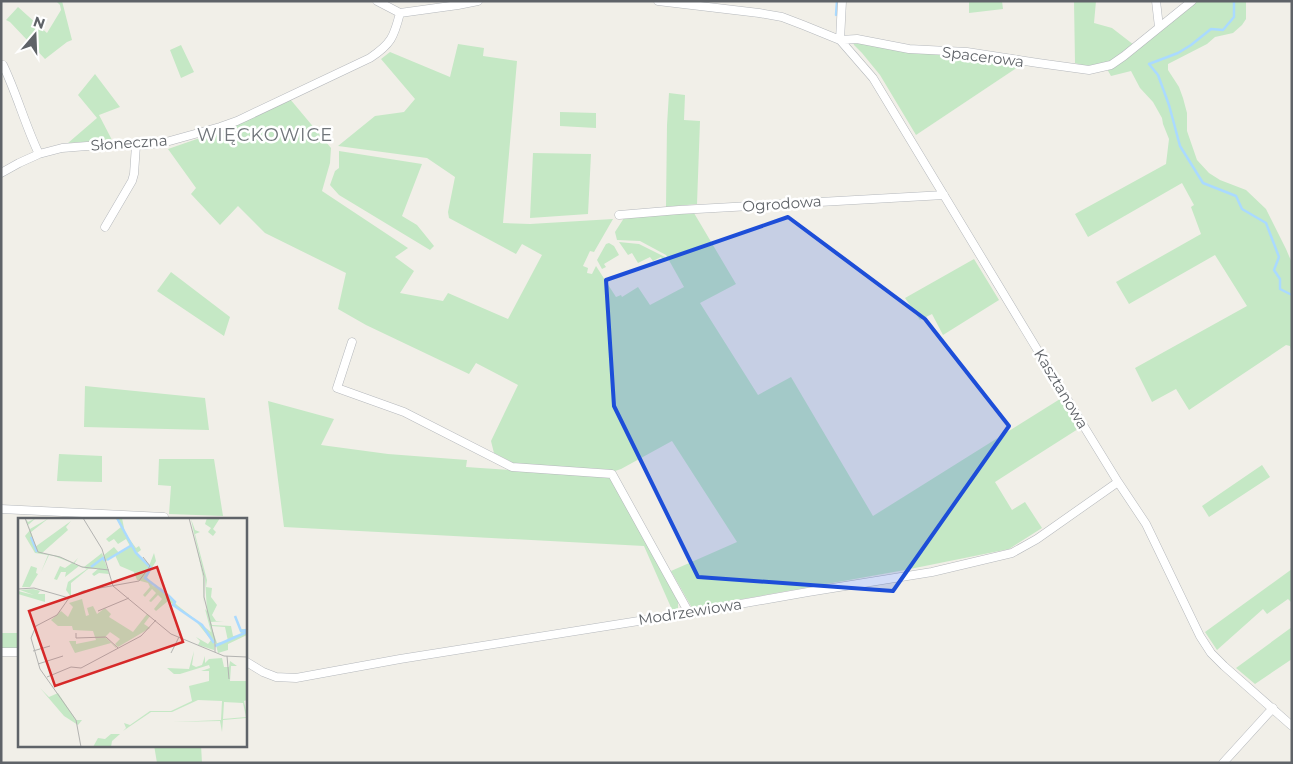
<svg xmlns="http://www.w3.org/2000/svg" width="1293" height="764" viewBox="0 0 1293 764" font-family="Montserrat,sans-serif">
<style>
.green{fill:#c5e8c5}
.lines{fill:none;stroke-linecap:round;stroke-linejoin:round}
.stream{stroke:#aadaff;stroke-width:2.5}
.minor-casing{stroke:#b5b8bc;stroke-width:9}
.minor{stroke:#fff;stroke-width:8}
.marked{fill:#1d4ed8;fill-opacity:0.2;stroke:#1d4ed8;stroke-width:4;stroke-linejoin:round}
.labels{text-anchor:middle;stroke-width:5;stroke-linejoin:round;paint-order:stroke}
.street-label{font-size:15px;fill:#5f6368;stroke:#fff}
.quarter-label{font-size:18px;letter-spacing:1px;fill:#70757a;stroke:#fff}
.inset-river{fill:none;stroke:#aadaff;stroke-width:2.5}
.inset-road{fill:none;stroke:#b3b3b1;stroke-width:1}
.view{fill:#d62828;fill-opacity:0.15;stroke:#d62828;stroke-width:2.5}
.inset-edge{fill:none;stroke:#5f6368;stroke-width:2.5}
</style>
<rect width="100%" height="100%" fill="#f1efe8"/>
<path class="green" d="M56 1H62L72 40 67 42 45 59 10 22 6 20 18 7 47 33 61 10 60 5Z
M969 1H1002L1003 9 969 13Z
M1074 1H1096L1094 23 1112 28 1134 45 1113 60 1089 67 1075 63Z
M1192 1H1246V19L1242 25 1233 33 1215 37 1207 44 1168 64V70L1179 87 1183 98 1187 113V131L1197 160 1209 173 1220 180 1246 190 1266 209 1286 249 1292 263V356L1290 346 1286 345 1189 410 1176 389 1152 402 1135 368 1247 306 1215 255 1129 304 1116 282 1201 234 1191 207 1194 205 1182 183 1088 237 1075 214 1166 164 1169 139 1163 124 1162 118 1153 102 1140 88 1131 71 1111 76 1107 69 1134 53Z
M853 42 967 55 1021 65 916 135 880 75 862 53 854 45Z
M458 44 484 48 483 56 517 61 503 223 530 224 613 219 594 252 590 251 583 266 588 268 587 273 592 274 596 266 616 297 621 295 622 297 638 287 650 305 684 287 666 255 640 241 617 240 615 232 624 218 694 213 736 284 700 303 758 395 791 377 873 516 1060 399 1078 429 995 482 1012 510 1025 502 1042 528 1009 549 905 570 692 608 671 571 737 542 672 441 621 469 615 471 604 469 517 465 494 453 491 441 518 385 476 363 469 374 366 325 338 309 346 273 265 233 238 206 220 225 191 194 196 188 168 149 220 131 290 99 331 148 330 163 322 191 408 248 395 257 414 271 400 293 443 301 448 293 508 319 542 255 522 244 516 254 449 218 448 212 455 177 427 158 338 146 375 116 404 112 415 99 381 59 390 52 450 77Z
M181 45 194 72 181 78 170 50Z
M95 74 120 107 99 115 112 140 68 143 97 118 78 95Z
M669 93 685 95 684 120 700 121 697 204 666 207 667 125Z
M560 112 596 113V128L560 126Z
M339 151 422 164 402 216 417 225 434 246 430 250 339 195 330 185 335 171 339 168Z
M533 153 591 154 588 214 530 218Z
M619 242 639 244 665 257 666 260 664 262 661 257 653 261 650 257 638 263 632 253 628 255Z
M609 243 614 246 619 255 604 264 606 267 602 269 597 260 606 244Z
M974 259 999 300 943 335 932 314 920 320 905 298Z
M171 272 230 317 224 336 157 291Z
M85 386 205 398 209 430 84 427Z
M268 401 334 419 321 445 388 454 467 460 466 467 610 477 678 600V612H673L644 546 284 527Z
M59 454 102 456V482L57 481Z
M159 459H214L223 516 169 514 171 486 158 485Z
M1262 465 1270 477 1209 517 1202 506Z
M1292 569V603L1288 599 1267 614 1263 609 1217 650 1205 632Z
M1292 627V659L1255 684 1236 668Z
M1 633H19V649L1 650Z
M154 745H201L202 763H157Z"/>
<g class="lines">
<path class="stream" d="M1234 1V17L1223 30 1211 29 1191 45 1178 53 1149 64 1158 75 1169 105 1180 146 1203 183 1236 196 1242 209 1266 223 1279 257 1274 270 1280 279V289L1292 295
M836 15 837 1"/>
<g class="minor-casing">
<path id="minor" d="M377 1 400 13
M658 1 759 13 782 17 803 25 840 40 873 78 1072 407 1118 482 1146 524 1200 636 1211 653 1224 666 1292 726
M1156 1 1159 27
M400 13 458 5 478 1
M840 40 857 39 909 49 967 52 1038 63 1089 70 1111 65 1124 56 1192 1
M840 40 842 1
M3 65C17 94 25 125 39 154
M1 173 19 163 39 154 62 148 87 146 145 145 166 142 220 127 237 121 370 58C391 44 394 37 400 13
M619 215 679 210 944 195
M105 227 132 181 134 174 136 145
M352 342 337 388 404 412 512 467 612 474 689 613
M1 509 164 517
M1 652H19
M245 661 263 672 276 677 296 678 400 659 689 613 808 592 932 572 1012 553 1037 539 1118 482
M1223 763 1273 708"/>
</g>
<use href="#minor" class="minor"/>
</g>
<path class="marked" d="M788 217 925 319 1009 426 893 591 698 577 614 406 606 280Z"/>
<g class="labels">
<g class="street-label">
<text transform="translate(983 57) rotate(7)" y="5">Spacerowa</text>
<text transform="translate(129 143) rotate(-4)" y="5">Słoneczna</text>
<text transform="translate(782 204) rotate(-4)" y="5">Ogrodowa</text>
<text transform="translate(1061 389) rotate(59)" y="5">Kasztanowa</text>
<text transform="translate(690 612) rotate(-9)" y="5">Modrzewiowa</text>
</g>
<g class="quarter-label">
<text x="265" y="141">WIĘCKOWICE</text>
</g>
</g>
<g transform="translate(18 518)">
<rect width="229" height="229" fill="#f1efe8"/>
<path d="M7 0 10 4 18 0 10 7 12 11 31 0 13 14 17 29 53 3 48 9 50 12 24 35 40 38 55 45 60 40 56 46 66 49 84 35 91 56 81 55 76 58 74 56 81 50 70 51 53 65V79L48 72 50 64 69 51 61 48 47 59 48 54H43L39 62 36 61 42 48 47 50 54 45 36 38 27 59 36 38 31 37 23 54 30 37 17 35 7 18 12 12ZM98 0H104L107 15 118 30 121 28 123 32 119 35 131 48 136 35 138 43 129 59 135 68 143 70 159 87 193 114 187 91 189 93 187 61 175 10 186 61V87L185 60 173 1 177 12 182 14 177 16 189 62 188 69 194 70 193 79 199 87 194 97 198 103H206L193 104 194 107 213 108 215 118 224 117 216 97 223 111H229V117L210 126V132L200 135 197 123 196 132 180 127 182 123 178 119 190 126 193 122 177 102 150 83 138 93 136 91 144 81 140 77 133 84 131 83 138 75 134 71 127 79 125 77 132 69 130 65 119 62 116 54 102 48 97 37 88 43 86 40V37L96 29 101 35 112 28 108 21 100 26 96 21 91 24 88 21 103 9ZM193 108 207 109 210 123 199 125ZM189 0H202L195 11 198 14 195 18 190 14 193 10 187 6ZM13 48 19 50 18 55 20 56 12 69H4ZM15 71 27 74 22 73 20 76H27V84L0 76V73L16 77 2 72ZM64 81 68 98 71 97 69 90 75 88 79 96 87 90 93 96 91 99 115 114 129 96 132 98 126 106 132 110 100 129 97 126 102 121 92 114 87 119 98 129V130L93 125 57 135 51 123H58V126L78 122 75 113 55 112 54 108H40L33 102 43 93 50 99 55 89 51 85ZM176 133 174 147 178 149 184 147 187 138V145L191 141 204 140 206 149H211L212 143 219 148H213L212 163H229V182L226 183 229 197V205L228 200 205 202 204 214 202 203 155 204 203 202 204 183 180 182 154 194H133L105 213 108 210 106 205 112 207 132 193H153L174 183 171 168 191 163V153H183L192 150 191 147 162 156H156L149 150 171 151ZM206 184 225 185 228 199 205 201ZM22 170 31 179 40 175 58 202H64L60 207 46 198ZM93 216H102L94 223 93 229H75L80 220 87 221Z" fill="#c5e8c5" fill-rule="evenodd"/>
<path class="inset-river" d="M99 0 118 35 133 50 127 60 151 78 157 84 155 87 184 107 196 125M13 19 19 34M89 42 114 27M73 49 85 40 87 43M217 98 223 113 229 112M197 128 229 114"/>
<path class="inset-road" d="M7 0 20 34 42 39 64 49 91 52M65 0 84 31 95 68M171 0 186 58V79L197 123V134M95 68 153 116 206 138 229 139M0 71 16 70 51 80M51 80 39 97 18 108 13 120 22 151 58 202 63 229M51 80 65 73 121 63 132 48 125 39M80 93 111 80M58 115V120L88 119 100 130M15 133 32 128M153 135 161 119M209 138 211 161M20 146 45 138M29 159 53 149 63 150 123 118 138 102"/>
<path class="view" d="M139 49 165 124 37 168 11 93Z"/>
<rect width="229" height="229" class="inset-edge"/>
</g>
<rect width="1293" height="764" fill="none" stroke="#5f6368" stroke-width="5"/>
<g transform="translate(35 35) rotate(19)" stroke="#ffffff" stroke-width="4" paint-order="stroke">
<path d="M0-4L9 19L0 12L-9 19Z" fill="#5f6368"/>
<text y="-8" font-size="14" font-weight="bold" text-anchor="middle" fill="#5f6368">N</text>
</g>
</svg>
